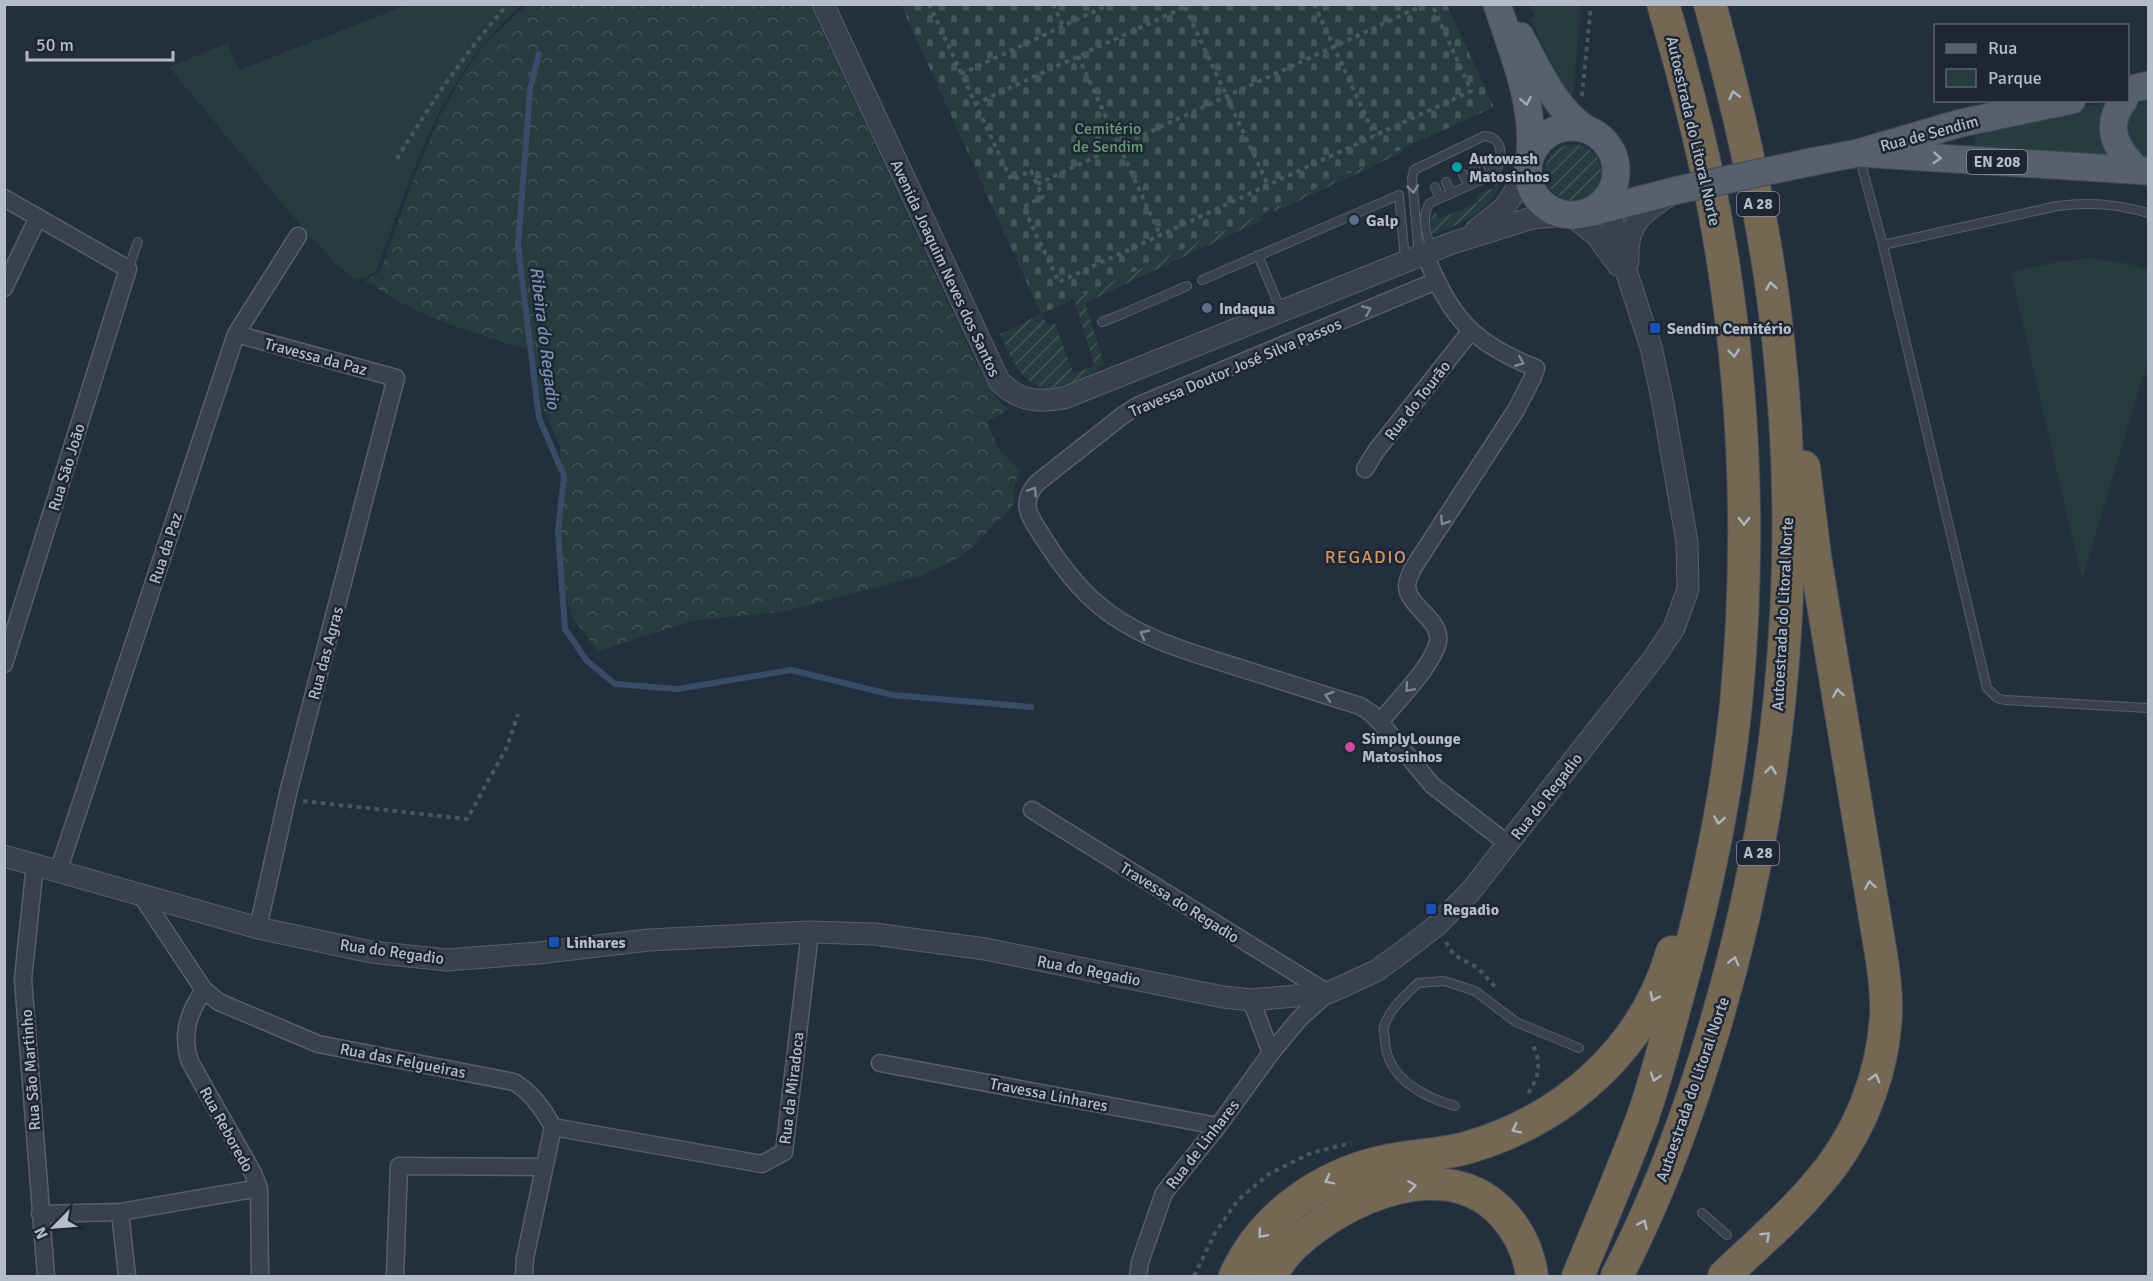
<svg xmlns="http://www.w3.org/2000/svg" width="2153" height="1281" viewBox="0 0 2153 1281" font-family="Signika,sans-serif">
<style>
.green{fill:#263c3f}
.forest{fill:url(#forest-crowns)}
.cemetery{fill:url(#cemetery-stones)}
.garden{fill:url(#garden-furrows)}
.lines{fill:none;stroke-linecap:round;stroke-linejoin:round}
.stream{stroke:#394c67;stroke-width:6}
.service-casing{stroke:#565f6c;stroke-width:10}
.minor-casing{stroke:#565f6c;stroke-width:19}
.tertiary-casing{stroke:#565f6c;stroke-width:23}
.primary-casing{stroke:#414a57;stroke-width:29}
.motorway-casing{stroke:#434c59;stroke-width:34}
.path{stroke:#44595c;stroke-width:4;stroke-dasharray:4.5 4.5;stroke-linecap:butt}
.service{stroke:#38414e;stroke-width:8}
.minor{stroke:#38414e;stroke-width:16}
.tertiary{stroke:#38414e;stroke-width:21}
.primary{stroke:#56606e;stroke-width:27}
.motorway{stroke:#746855;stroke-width:32}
.primary-bridge-casing{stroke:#414a57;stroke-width:29;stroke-linecap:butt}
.primary-bridge{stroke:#56606e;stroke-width:27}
.oneway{stroke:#aeb4bd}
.oneway2{stroke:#a1aab7}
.oneway3{stroke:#7c8592}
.culture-dot{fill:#0f9aa8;stroke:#1d2633;stroke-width:2}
.service-dot{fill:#5c6f8a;stroke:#1d2633;stroke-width:2}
.transit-dot{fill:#1a4fb4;stroke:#1d2633;stroke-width:2}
.hotel-dot{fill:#d1479c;stroke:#1d2633;stroke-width:2}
.labels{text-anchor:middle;stroke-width:5;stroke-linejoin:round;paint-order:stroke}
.shield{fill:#1d2633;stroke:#878f9c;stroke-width:1.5}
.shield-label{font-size:15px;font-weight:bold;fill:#b4bcc9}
.park-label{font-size:16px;fill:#6b9a76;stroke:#1d2633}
.street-label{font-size:16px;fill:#b4bcc9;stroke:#1d2633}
.poi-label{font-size:16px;font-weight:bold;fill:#b4bcc9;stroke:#1d2633;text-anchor:start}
.water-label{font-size:18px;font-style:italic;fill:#7c92b1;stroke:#1d2633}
.neighbourhood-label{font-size:18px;letter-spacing:1.5px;fill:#d59563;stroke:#1d2633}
</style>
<defs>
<pattern id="forest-crowns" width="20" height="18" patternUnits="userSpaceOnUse" patternTransform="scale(1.5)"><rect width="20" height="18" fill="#263c3f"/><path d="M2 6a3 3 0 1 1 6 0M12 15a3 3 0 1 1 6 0" fill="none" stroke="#435659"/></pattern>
<pattern id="cemetery-stones" width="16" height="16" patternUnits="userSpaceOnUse" patternTransform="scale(1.5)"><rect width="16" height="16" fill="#263c3f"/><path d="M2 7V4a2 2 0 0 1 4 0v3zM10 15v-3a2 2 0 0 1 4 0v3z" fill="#435659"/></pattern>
<pattern id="garden-furrows" width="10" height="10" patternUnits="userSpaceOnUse" patternTransform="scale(1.5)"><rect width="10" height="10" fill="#263c3f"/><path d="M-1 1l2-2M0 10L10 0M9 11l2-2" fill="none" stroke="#435659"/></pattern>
</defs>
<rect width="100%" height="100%" fill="#242f3e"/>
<path class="green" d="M407 5H522C440 73 413 175 376 271L365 278 355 279 336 264 302 227 169 67 228 43 239 70Z
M1529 5H1581L1572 104 1530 19 1535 16Z
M2148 99V160L2135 153 2126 131 2127 118 2133 107Z
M2113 101 2115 156 1976 148 1974 129Z
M2091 258 2135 265 2148 270V359L2082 580 2011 272 2058 262Z"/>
<path class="forest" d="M527 5H810L982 376 999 402 1010 410 987 421 999 450 1020 471 1015 482 1013 506 963 556 923 575 785 611 692 621 598 651 573 619 561 582 559 546 563 490 560 447 542 405 532 350C492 339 451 327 414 309 397 301 381 290 365 281L380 272 414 177 440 116 464 74 485 43Z"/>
<path class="cemetery" d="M901 5H1447L1494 107 1041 314Z"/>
<path class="garden" d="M1545 172a28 28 0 1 1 56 0a28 28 0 1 1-56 0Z
M1403 149V152L1275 212 1273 210 1261 216 1262 220 1085 303 1104 364 1096 368 1097 372C1084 377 1071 383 1057 387 1024 394 1011 357 1000 334L1041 314 1048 326 1055 323 1073 373 1095 366 1074 299Z
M1499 176 1503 177C1491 211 1464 222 1433 235L1430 221 1433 215 1436 213 1439 219 1479 202 1476 195 1494 188Z"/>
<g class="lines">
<path class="stream" d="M539 54 530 89 518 246 539 418 564 476 558 531 565 629 587 661 615 684 678 689 791 670 893 695 1031 707"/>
<g class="service-casing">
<path id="service" d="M1859 156 1883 245
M1487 163 1492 175
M1475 168 1480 181
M1463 174 1468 186
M1446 182 1451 193
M1435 187 1440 198
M2148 213C2116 204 2091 202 2057 206L1883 245 1987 688 1997 698 2005 700 2148 708
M1258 255 1281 311
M1419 256 1412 178 1414 170 1484 136C1505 136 1504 164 1492 175L1430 203C1420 216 1427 237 1432 251
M128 269 138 242
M1202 280 1399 195 1404 249 1408 260
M1129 311 1187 286
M1102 322 1125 313
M1455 1106C1423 1097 1387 1078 1385 1041 1385 1037 1383 1031 1384 1027 1389 1009 1406 995 1418 983L1444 981 1475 991 1516 1022 1579 1048
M1702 1213 1727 1235"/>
</g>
<g class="minor-casing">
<path id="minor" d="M4 198 128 269 4 664
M1436 281 1137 406 1122 416 1037 483C1018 505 1031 518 1044 539 1058 561 1074 583 1093 600 1133 637 1186 651 1237 667 1278 680 1319 693 1360 706L1371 713 1380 722 1432 785 1508 844
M4 288 38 217
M236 334 396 378 289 789 258 928
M1365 469 1376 451 1470 332
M1380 722C1396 702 1432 667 1438 642 1442 620 1408 607 1407 586 1407 580 1411 573 1413 568L1516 410 1533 377 1536 368C1472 343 1450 317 1425 254
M1032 810 1328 993 1300 1018 1271 1053 1218 1126 1164 1193 1140 1262 1138 1276
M35 864 23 979 46 1276
M58 872 236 334 298 236
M141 895 204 990 219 1002 318 1044 514 1082C532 1093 543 1109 553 1127L525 1258 524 1276
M204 990C188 1013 181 1035 190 1062L253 1173 259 1188 260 1276
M1251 1000 1271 1053
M880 1063 1218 1126
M553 1127 762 1164 784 1152 810 932
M120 1212 127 1276
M40 1214 120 1212 259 1188
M395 1276 399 1166 543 1167"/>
</g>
<g class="tertiary-casing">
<path id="tertiary" d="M823 4 999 381C1018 401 1038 403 1064 398L1452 243 1532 218 1564 215
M1572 216 1596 235 1618 265
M1476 230 1504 208 1527 173
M1628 262C1626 227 1638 215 1667 197
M4 856 258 928 371 952 447 960 538 953 649 940 810 932 874 934 985 949 1223 997 1251 1000 1328 993 1376 971 1405 950 1436 926 1470 892 1653 659 1674 628 1688 589 1687 542 1662 398 1651 347 1617 243 1610 209"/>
</g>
<g class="primary-casing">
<path id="primary" d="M1497 4C1513 53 1535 104 1530 156
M1520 36C1538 69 1554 108 1586 129
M2128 90 2148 85
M2124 100C2103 127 2116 149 2137 170
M1528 171a44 44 0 1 1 88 0a44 44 0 1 1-88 0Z
M1858 153 2148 171
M1811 162 1858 153 1961 123 2072 100
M1589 213 1678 190"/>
</g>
<g class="motorway-casing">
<path id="motorway" d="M1235 1276C1262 1216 1321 1175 1385 1161 1412 1155 1440 1155 1466 1148 1562 1121 1644 1050 1672 952
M1270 1276C1276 1266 1283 1256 1292 1247 1342 1198 1447 1151 1504 1215 1519 1232 1529 1253 1532 1276
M1578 1276C1600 1224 1622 1172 1642 1119 1656 1080 1666 1039 1677 999 1704 903 1726 804 1736 704 1753 526 1743 344 1706 169 1694 114 1679 59 1663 4
M1617 1276C1654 1205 1683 1129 1707 1052 1779 822 1805 578 1778 339 1766 225 1740 114 1710 4
M1724 1276C1755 1246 1790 1217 1818 1183 1858 1137 1882 1078 1886 1016 1887 994 1884 971 1880 948L1815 556 1804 467"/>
</g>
<path class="path" d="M929 4 1011 180 1031 171 1043 197 1023 207 1059 282 1471 91 1432 4
M1053 4 1063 26
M1314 4 1375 136
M1185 7 1268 185
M1078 56 1160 235
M961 74 1110 4
M1582 96 1591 4
M975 104 1191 4
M397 159C431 103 464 54 508 4
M1037 184 1426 4
M303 801 467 819 507 747 518 714
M1446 942 1454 955 1478 968 1496 988
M1528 1093C1540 1076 1542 1061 1531 1042
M1194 1276 1215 1233 1238 1200 1269 1174 1311 1153 1351 1143"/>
<use href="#service" class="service"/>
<use href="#minor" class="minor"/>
<use href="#tertiary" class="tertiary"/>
<use href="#primary" class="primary"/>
<use href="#motorway" class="motorway"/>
<g class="primary-bridge-casing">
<path id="primary-bridge" d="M1678 190 1811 162"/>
</g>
<use href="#primary-bridge" class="primary-bridge"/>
</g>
<defs><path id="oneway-chevron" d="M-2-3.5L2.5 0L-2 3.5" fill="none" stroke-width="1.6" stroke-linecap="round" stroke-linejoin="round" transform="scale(1.5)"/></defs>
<g class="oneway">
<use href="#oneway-chevron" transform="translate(1734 95) rotate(-103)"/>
<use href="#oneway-chevron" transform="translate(1771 286) rotate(-99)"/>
<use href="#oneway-chevron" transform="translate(1734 353) rotate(84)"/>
<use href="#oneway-chevron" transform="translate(1744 521) rotate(90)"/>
<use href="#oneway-chevron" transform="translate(1838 693) rotate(-99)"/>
<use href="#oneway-chevron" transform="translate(1771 770) rotate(-83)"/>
<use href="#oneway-chevron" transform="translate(1719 820) rotate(99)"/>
<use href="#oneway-chevron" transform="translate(1870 885) rotate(-99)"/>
<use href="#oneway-chevron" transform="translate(1734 961) rotate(-75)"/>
<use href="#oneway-chevron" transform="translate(1654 997) rotate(117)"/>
<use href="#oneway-chevron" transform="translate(1655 1077) rotate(107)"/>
<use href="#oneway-chevron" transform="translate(1875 1078) rotate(-74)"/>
<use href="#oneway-chevron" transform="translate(1516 1129) rotate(154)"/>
<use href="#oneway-chevron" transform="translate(1329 1180) rotate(153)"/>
<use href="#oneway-chevron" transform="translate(1412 1186) rotate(-8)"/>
<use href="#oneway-chevron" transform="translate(1643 1224) rotate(-66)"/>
<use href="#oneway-chevron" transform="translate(1262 1234) rotate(130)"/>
<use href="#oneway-chevron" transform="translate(1766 1236) rotate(-44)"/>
</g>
<g class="oneway2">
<use href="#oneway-chevron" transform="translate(1526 101) rotate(79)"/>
<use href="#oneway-chevron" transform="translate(1937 158) rotate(4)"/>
</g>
<g class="oneway3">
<use href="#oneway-chevron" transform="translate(1413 189) rotate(84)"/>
<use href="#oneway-chevron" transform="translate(1367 310) rotate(-23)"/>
<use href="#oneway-chevron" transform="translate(1520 362) rotate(22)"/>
<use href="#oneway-chevron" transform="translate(1033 491) rotate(-56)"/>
<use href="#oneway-chevron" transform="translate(1444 521) rotate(123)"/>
<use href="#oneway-chevron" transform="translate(1144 634) rotate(-152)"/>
<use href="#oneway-chevron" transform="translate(1409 688) rotate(131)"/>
<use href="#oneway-chevron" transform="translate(1329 696) rotate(-162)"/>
</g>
<circle class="culture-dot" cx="1457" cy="167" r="6"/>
<g class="service-dot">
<circle cx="1354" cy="220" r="6"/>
<circle cx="1207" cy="308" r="6"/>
</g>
<g class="transit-dot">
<rect x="1649" y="322" width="12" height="12" rx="3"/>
<rect x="1425" y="903" width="12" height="12" rx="3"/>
<rect x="548" y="936" width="12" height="12" rx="3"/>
</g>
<circle class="hotel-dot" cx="1350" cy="747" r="6"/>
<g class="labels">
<g class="shield">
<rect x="1967" y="150" width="60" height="24" rx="4.5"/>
<rect x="1737" y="192" width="42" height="24" rx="4.5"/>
<rect x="1737" y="841" width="42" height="24" rx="4.5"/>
</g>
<g class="shield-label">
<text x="1997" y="167">EN 208</text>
<text x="1758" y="209">A 28</text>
<text x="1758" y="858">A 28</text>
</g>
<g class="park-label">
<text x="1108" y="134">Cemitério<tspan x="1108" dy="18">de Sendim</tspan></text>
</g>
<g class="street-label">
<text transform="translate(1694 131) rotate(77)" y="6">Autoestrada do Litoral Norte</text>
<text transform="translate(1929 133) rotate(-15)" y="6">Rua de Sendim</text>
<text transform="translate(946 268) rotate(65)" y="6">Avenida Joaquim Neves dos Santos</text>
<text transform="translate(316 356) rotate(15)" y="6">Travessa da Paz</text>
<text transform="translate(1235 367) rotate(-23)" y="6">Travessa Doutor José Silva Passos</text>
<text transform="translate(1417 400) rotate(-52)" y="6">Rua do Tourão</text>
<text transform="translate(66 467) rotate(-73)" y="6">Rua São João</text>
<text transform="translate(165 548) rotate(-72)" y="6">Rua da Paz</text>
<text transform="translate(1782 614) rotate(-87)" y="6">Autoestrada do Litoral Norte</text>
<text transform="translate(325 653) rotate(-75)" y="6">Rua das Agras</text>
<text transform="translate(1546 796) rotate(-52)" y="6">Rua do Regadio</text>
<text transform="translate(1180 902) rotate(32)" y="6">Travessa do Regadio</text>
<text transform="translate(392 951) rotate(8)" y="6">Rua do Regadio</text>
<text transform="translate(1089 970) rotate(11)" y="6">Rua do Regadio</text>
<text transform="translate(403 1060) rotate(11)" y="6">Rua das Felgueiras</text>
<text transform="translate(30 1070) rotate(-94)" y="6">Rua São Martinho</text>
<text transform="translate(791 1088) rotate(-83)" y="6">Rua da Miradoca</text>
<text transform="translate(1692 1089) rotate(-71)" y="6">Autoestrada do Litoral Norte</text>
<text transform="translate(1049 1094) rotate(11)" y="6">Travessa Linhares</text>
<text transform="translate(227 1129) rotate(61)" y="6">Rua Reboredo</text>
<text transform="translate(1202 1144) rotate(-52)" y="6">Rua de Linhares</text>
</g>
<g class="poi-label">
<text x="1469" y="164">Autowash<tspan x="1469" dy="18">Matosinhos</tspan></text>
<text x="1366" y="226">Galp</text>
<text x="1219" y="314">Indaqua</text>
<text x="1667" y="334">Sendim Cemitério</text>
<text x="1362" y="744">SimplyLounge<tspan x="1362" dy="18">Matosinhos</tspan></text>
<text x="1443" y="915">Regadio</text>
<text x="566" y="948">Linhares</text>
</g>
<g class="water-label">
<text transform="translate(545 338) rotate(83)" y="6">Ribeira do Regadio</text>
</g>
<g class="neighbourhood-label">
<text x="1366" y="563">REGADIO</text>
</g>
</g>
<rect width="2153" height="1281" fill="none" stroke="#b4bcc9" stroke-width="12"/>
<rect x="1934" y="24" width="195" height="78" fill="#1d2633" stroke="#59626f" stroke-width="1.5"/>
<rect x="1946" y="44" width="30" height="9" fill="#56606e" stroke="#59626f" stroke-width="1.5"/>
<text x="1988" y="54" font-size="18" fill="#b4bcc9">Rua</text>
<rect x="1946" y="69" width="30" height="18" fill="#263c3f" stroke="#59626f" stroke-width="1.5"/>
<text x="1988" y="84" font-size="18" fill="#b4bcc9">Parque</text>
<g transform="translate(54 1227) rotate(245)" stroke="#1d2633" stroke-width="4.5" paint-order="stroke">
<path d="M0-4.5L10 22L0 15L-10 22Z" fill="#b4bcc9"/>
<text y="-9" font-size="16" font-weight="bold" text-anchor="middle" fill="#b4bcc9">N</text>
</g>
<path d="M27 51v9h146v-9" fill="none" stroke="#b4bcc9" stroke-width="3"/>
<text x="36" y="51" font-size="18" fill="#b4bcc9" stroke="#1d2633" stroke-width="4.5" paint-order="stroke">50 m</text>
</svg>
